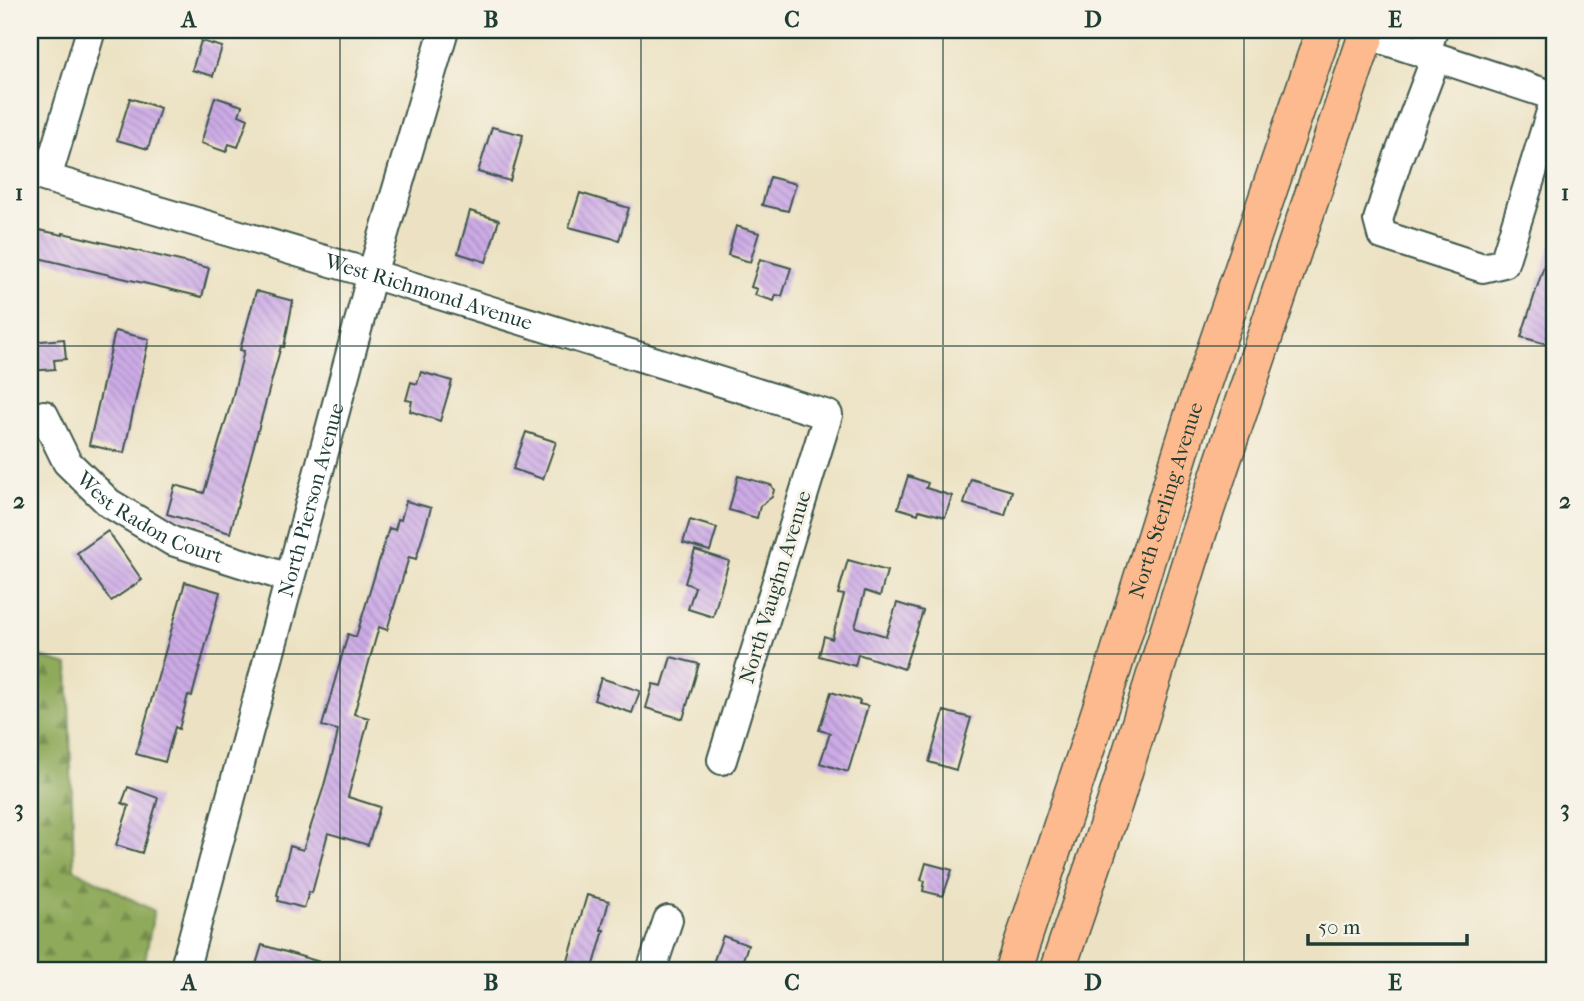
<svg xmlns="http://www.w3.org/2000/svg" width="1584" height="1001" viewBox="0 0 1584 1001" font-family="'IM FELL French Canon',serif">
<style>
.forest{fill:url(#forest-firs);stroke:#587448;stroke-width:2}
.building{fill:url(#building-back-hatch)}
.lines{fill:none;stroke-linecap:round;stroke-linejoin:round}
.minor-casing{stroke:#3e5649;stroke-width:32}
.major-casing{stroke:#3e5649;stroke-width:38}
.minor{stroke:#fff;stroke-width:28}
.major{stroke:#fcba8e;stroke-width:35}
.grid{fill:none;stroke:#1f3d34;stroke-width:2;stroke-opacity:0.55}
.labels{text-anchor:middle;stroke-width:6;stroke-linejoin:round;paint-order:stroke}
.street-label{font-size:21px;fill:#1f3d34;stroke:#f7f3e8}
.neatline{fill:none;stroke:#1f3d34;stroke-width:2.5}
.grid-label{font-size:23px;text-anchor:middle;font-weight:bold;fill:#1f3d34}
</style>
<defs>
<pattern id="forest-firs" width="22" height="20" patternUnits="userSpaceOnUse" patternTransform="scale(1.75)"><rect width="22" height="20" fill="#90aa5b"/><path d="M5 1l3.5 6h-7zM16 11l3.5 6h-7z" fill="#758c4c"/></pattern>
<pattern id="building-back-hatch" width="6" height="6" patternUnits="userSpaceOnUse" patternTransform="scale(1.75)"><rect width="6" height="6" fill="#cdabe7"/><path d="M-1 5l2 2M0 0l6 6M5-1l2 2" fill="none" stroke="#a68cbc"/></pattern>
</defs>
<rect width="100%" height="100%" fill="#f7f3e8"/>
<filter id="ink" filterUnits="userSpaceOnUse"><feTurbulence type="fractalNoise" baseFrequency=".0143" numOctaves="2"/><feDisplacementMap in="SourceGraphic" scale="14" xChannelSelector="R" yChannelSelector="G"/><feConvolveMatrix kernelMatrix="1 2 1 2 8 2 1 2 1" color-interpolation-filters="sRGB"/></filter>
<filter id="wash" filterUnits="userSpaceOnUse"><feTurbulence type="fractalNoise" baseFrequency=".00686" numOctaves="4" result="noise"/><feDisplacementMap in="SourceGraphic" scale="28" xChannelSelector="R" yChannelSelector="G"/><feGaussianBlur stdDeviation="1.57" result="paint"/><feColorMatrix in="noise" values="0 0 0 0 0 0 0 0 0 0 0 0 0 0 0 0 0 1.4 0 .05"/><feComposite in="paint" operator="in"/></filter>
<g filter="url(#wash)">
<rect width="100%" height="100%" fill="#ece2c3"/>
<path class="forest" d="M30 654 68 665 74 869 154 911 143 971H30Z"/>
<g id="blocks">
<path class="building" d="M201 41 222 47 213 76 192 70Z
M215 97 242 106 239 115 248 119 238 147 229 144 226 152 201 143Z
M130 98 160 108 148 149 117 140Z
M492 127 523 135 510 181 478 172Z
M770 177 796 184 788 211 762 205Z
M580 193 629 208 619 240 569 227Z
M470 211 499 220 486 262 458 253Z
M736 226 759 233 750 262 728 255Z
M34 229 63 235V233L209 268 202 297 30 256Z
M1551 244 1554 245V346L1521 337Z
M760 259 791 268 782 296 776 295 774 301 755 295 757 289 751 287Z
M256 291 293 301 284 347 281 346 230 533 167 514 175 485 204 493 231 403 244 351 240 350Z
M115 331 149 339 124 453 89 445Z
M64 339 66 359 54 360 55 369 30 371V342Z
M421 372 452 381 440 421 410 411 412 401 406 400 411 382 417 384Z
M526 432 556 442 543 479 513 469Z
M738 476 771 485 774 490 772 497 760 506 757 518 729 510Z
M908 476 928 483 926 488 952 496 945 517 919 510 918 514 898 508Z
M971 479 1012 491 1005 516 964 504Z
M406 501 431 508 416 559 409 557 387 630 379 627 354 714 369 718 348 797 380 807 368 845 328 833 312 893 309 892 304 908 278 901 279 896 277 895 290 846 303 850 323 789 336 741 338 730 322 726 348 634 356 637 389 528 395 530 398 519 401 520Z
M690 520 717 528 710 551 683 543Z
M108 531 142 580 111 601 77 553Z
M695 550 729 561 713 617 688 609 695 587 685 583Z
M848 560 887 571 880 596 865 591 855 627 886 636 897 603 923 611 904 669 858 654 855 666 819 656 824 636 832 639 844 595 838 594Z
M185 582 220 592 192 696 188 695 179 729 175 727 165 762 136 754Z
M671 657 699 664 683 719 646 708 653 684 662 686Z
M601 678 640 691 632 713 594 700Z
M831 692 860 701 859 704 868 706 848 772 820 763 830 733 819 730Z
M944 711 971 718 956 770 929 762Z
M128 787 158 798 142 853 116 845 129 806 122 803Z
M926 863 952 870 943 896 923 891 925 881 921 880Z
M587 895 609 901 601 930H604L593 968 568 961Z
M723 936 748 945 739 971H710Z
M262 945 337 967 336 971H254Z"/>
</g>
</g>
<g filter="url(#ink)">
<use href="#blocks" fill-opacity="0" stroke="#3e5649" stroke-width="2"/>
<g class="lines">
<g class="minor-casing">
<g id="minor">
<path d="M1366 34 1554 96"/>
<path d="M1426 53 1433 30"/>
<path d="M1436 57 1398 158 1378 220 1382 235 1483 268 1504 263 1554 102"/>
<path id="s1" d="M30 173 372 274 828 415 722 760"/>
<path d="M47 178 91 30"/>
<path id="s2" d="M44 415 67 462 109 503 172 541 289 578"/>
<path id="s3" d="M184 971 372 274 444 30"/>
<path d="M651 971 668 920"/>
</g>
</g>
<g class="major-casing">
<g id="major">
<path id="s4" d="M1013 971 1113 670 1192 416 1324 30"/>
<path d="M1057 971 1115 802 1199 532 1368 30"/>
</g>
</g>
<use href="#minor" class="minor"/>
<use href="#major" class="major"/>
</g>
</g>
<path class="grid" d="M340 30V971M641 30V971M943 30V971M1244 30V971M30 346H1554M30 654H1554"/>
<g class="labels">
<g class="street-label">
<text dy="7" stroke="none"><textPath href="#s1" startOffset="416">West Richmond Avenue</textPath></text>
<text dy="7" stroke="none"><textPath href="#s3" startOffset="488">North Pierson Avenue</textPath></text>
<text dy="7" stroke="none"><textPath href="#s4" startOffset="495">North Sterling Avenue</textPath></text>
<text dy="7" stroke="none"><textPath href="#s2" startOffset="154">West Radon Court</textPath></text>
<text transform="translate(775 587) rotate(-73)" y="7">North Vaughn Avenue</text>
</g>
</g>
<rect width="1584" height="1001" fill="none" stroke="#f7f3e8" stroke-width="77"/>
<path d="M1308 934v10h159v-10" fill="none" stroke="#1f3d34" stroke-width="3.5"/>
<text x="1318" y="934" font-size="21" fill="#1f3d34" stroke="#f7f3e8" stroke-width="5" paint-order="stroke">50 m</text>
<rect x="38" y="38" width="1508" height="924" class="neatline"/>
<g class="grid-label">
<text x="189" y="27">A</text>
<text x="491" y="27">B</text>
<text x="792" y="27">C</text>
<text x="1093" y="27">D</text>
<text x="1395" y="27">E</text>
<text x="19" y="200">1</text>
<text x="1565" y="200">1</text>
<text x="19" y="508">2</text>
<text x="1565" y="508">2</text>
<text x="19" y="816">3</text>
<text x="1565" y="816">3</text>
<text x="189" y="990">A</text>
<text x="491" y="990">B</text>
<text x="792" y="990">C</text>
<text x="1093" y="990">D</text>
<text x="1395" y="990">E</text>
</g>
</svg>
